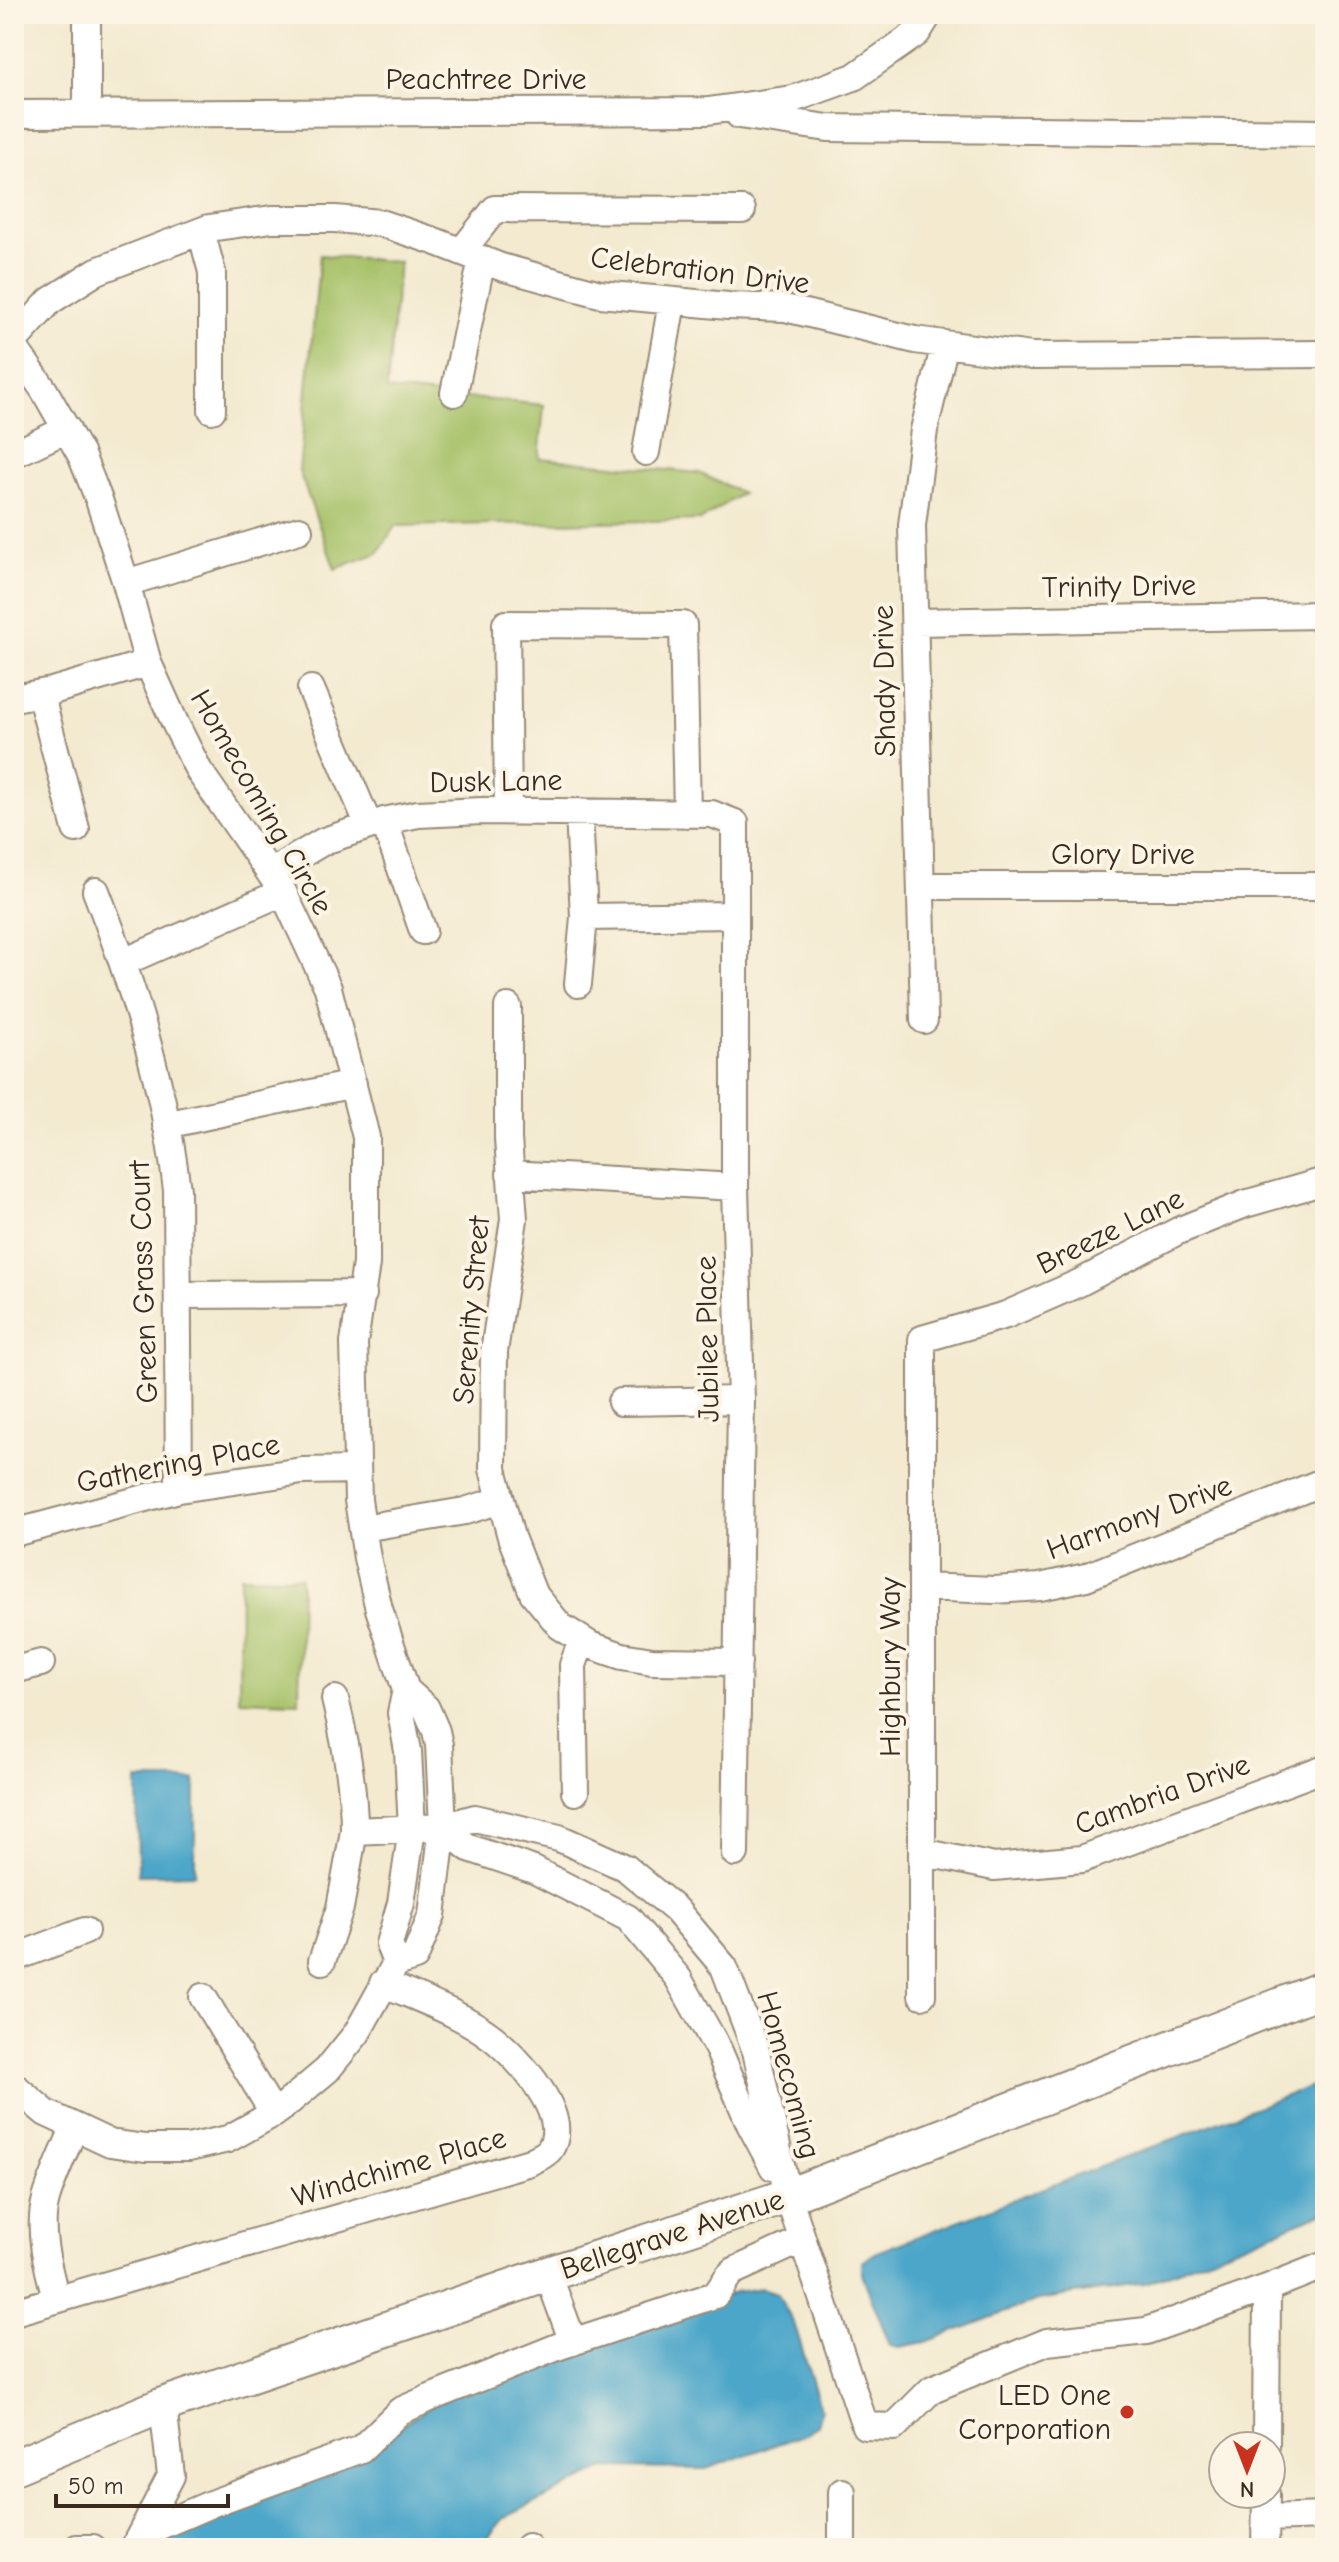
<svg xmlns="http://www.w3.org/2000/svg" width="1339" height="2562" viewBox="0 0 1339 2562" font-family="'Comic Neue',sans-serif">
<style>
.green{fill:#a6c167;stroke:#707642;stroke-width:2}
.water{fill:#4ba6c9;stroke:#436874;stroke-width:2}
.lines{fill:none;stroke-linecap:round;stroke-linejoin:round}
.minor-casing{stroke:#978a77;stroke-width:30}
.major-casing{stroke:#978a77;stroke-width:38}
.minor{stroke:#fff;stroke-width:26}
.major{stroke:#fff;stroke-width:34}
.poi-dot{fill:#c8321e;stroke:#fcf5e5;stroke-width:3}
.labels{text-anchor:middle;stroke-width:8;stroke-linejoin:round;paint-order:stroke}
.street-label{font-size:30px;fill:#3b2a1e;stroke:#fcf5e5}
.poi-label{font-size:30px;fill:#3b2a1e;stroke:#fcf5e5;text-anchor:end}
</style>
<rect width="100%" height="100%" fill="#fcf5e5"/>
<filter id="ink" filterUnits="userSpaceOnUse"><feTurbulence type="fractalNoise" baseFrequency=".0125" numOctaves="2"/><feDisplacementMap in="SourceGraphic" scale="16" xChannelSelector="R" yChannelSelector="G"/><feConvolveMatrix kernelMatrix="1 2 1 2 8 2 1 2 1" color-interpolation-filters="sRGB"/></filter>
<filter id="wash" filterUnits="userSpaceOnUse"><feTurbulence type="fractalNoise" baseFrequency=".006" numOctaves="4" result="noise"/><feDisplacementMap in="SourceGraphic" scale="32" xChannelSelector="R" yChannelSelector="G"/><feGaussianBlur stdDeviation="1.8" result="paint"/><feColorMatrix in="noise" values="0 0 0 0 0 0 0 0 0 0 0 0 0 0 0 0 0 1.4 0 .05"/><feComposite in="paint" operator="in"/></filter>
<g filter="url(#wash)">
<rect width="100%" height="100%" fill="#f3ead0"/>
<path class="green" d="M320 255 399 262 387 390 544 405 539 458 699 473 742 493 701 520 395 526 378 553 335 569 299 471Z
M240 1576 301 1577 299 1702 239 1700Z"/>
<path class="water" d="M137 1780H195V1874L138 1875Z
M1325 2081V2212L1145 2283 1038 2300 926 2342 899 2347 890 2345 862 2274V2262L877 2252Z
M762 2288 777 2293 795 2326 821 2410 817 2425 803 2435 706 2469 605 2468 504 2518 489 2536 488 2548H152L166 2529 380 2439 444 2397 735 2292Z"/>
</g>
<g filter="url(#ink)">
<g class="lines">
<g class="minor-casing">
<path id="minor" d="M87 14V112
M14 114 708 111 793 99 854 77 917 33 929 14
M739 115 828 128 1325 133
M201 231 212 272V410
M462 251 495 209 742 210
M14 341 50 301 97 271 209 228 272 219H335L380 223 437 242 501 267 600 294 728 306 785 308 915 340 1031 356 1325 354
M14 347 44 390 81 455 99 500 126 583 148 663 176 725 199 771 283 892 328 988 366 1137V1264L354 1343 358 1500 367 1558 379 1609 406 1690 401 1713 408 1751 412 1829 401 1903 389 1944 396 1963
M454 393 482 259
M646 452 672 302
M14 454 67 429
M126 583 299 530
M915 622 1325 615
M311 689 369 826
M40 693 76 829
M14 698 52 691 148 663
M508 811 506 624 683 625 687 814
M579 812 584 917 735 915
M384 821 423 931
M270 873 324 841 384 821 418 814 482 811 712 814 735 823V1187L741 1400 735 1853
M921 886H1325
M96 891C134 987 165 1088 177 1190L179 1489
M124 962 283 892
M578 984 584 917
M508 1007V1139L514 1219 494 1352 493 1469 511 1537 533 1593 560 1626 590 1645 622 1656 652 1661 738 1662
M924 1020 912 525 924 430 945 344
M166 1125 353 1084
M510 1174 735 1187
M178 1295 363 1294
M621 1402 741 1400
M363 1528 465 1511 501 1500
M14 1533 179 1489 302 1471 357 1470
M922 1587 994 1590 1040 1587 1086 1577 1325 1481
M14 1670 41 1663
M335 1699C346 1743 354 1786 354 1831
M575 1792 573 1665 582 1640
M443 1827 469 1848 534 1870 628 1918 678 1978 718 2049 750 2124 773 2167
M922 1852 994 1867 1082 1859 1325 1768
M14 1958 85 1931
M322 1961 340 1908 354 1831 443 1827 475 1818 559 1838 626 1868 676 1910 724 1967 756 2051 788 2196 865 2426 894 2427 932 2389 1047 2342 1146 2331 1267 2288 1325 2265
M922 1995V1339L1006 1315 1079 1283 1178 1231 1245 1204 1325 1181
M203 1997 274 2114
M14 2086 46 2113 110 2143 145 2148H188L228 2139 278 2111 327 2070 357 2033 396 1963 415 1957 432 1915 443 1827 439 1745 436 1731 426 1708 406 1690
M548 2274 573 2342
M56 2299C48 2267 37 2231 46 2199 53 2175 65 2151 74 2128
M14 2312 530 2162C537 2158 546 2155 550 2149 572 2115 518 2058 493 2038 461 2013 419 1999 383 1983
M1266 2446 1267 2288
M1266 2518 1325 2516
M141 2534 213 2503 361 2449 400 2411 430 2398 560 2346 715 2295C723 2287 725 2277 734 2271L802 2240
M137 2541 171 2476 163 2405
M77 2548H93
M528 2548V2547
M842 2548V2492
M1265 2548 1266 2494"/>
</g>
<g class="major-casing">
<path id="major" d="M14 2467 163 2405 548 2274 788 2196 1325 1988"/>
</g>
<use href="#minor" class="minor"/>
<use href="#major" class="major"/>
</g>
</g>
<circle class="poi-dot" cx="1127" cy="2412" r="8"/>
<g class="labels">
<g class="street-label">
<text x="486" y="89">Peachtree Drive</text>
<text transform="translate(700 270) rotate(7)" y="10">Celebration Drive</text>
<text transform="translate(1119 586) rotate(-1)" y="10">Trinity Drive</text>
<text transform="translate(884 681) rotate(-91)" y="10">Shady Drive</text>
<text transform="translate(496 781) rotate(-1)" y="10">Dusk Lane</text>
<text transform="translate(262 802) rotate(60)" y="10">Homecoming Circle</text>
<text x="1123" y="864">Glory Drive</text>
<text transform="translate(1110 1231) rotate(-26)" y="10">Breeze Lane</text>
<text transform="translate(143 1282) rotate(-92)" y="10">Green Grass Court</text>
<text transform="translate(471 1310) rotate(-85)" y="10">Serenity Street</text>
<text transform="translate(707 1339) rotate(-91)" y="10">Jubilee Place</text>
<text transform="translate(178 1463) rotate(-11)" y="10">Gathering Place</text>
<text transform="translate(1139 1517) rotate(-20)" y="10">Harmony Drive</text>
<text transform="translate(890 1667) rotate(-90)" y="10">Highbury Way</text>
<text transform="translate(1162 1794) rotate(-20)" y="10">Cambria Drive</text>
<text transform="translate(789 2075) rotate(75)" y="10">Homecoming</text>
<text transform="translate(399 2167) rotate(-16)" y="10">Windchime Place</text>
<text transform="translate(672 2234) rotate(-18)" y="10">Bellegrave Avenue</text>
</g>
<g class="poi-label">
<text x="1111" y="2405">LED One<tspan x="1111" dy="34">Corporation</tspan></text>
</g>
</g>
<rect width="1339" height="2562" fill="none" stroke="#fcf5e5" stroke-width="48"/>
<g transform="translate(1247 2470) rotate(180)"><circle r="38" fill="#fcf5e5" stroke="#afa495" stroke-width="2"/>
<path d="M0-6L14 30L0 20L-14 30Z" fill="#c8321e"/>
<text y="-12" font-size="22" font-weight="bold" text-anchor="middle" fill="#3b2a1e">N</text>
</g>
<path d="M56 2494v12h172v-12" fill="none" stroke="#3b2a1e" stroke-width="4"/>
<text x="68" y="2494" font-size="24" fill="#3b2a1e" stroke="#fcf5e5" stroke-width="6" paint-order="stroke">50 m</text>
</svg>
